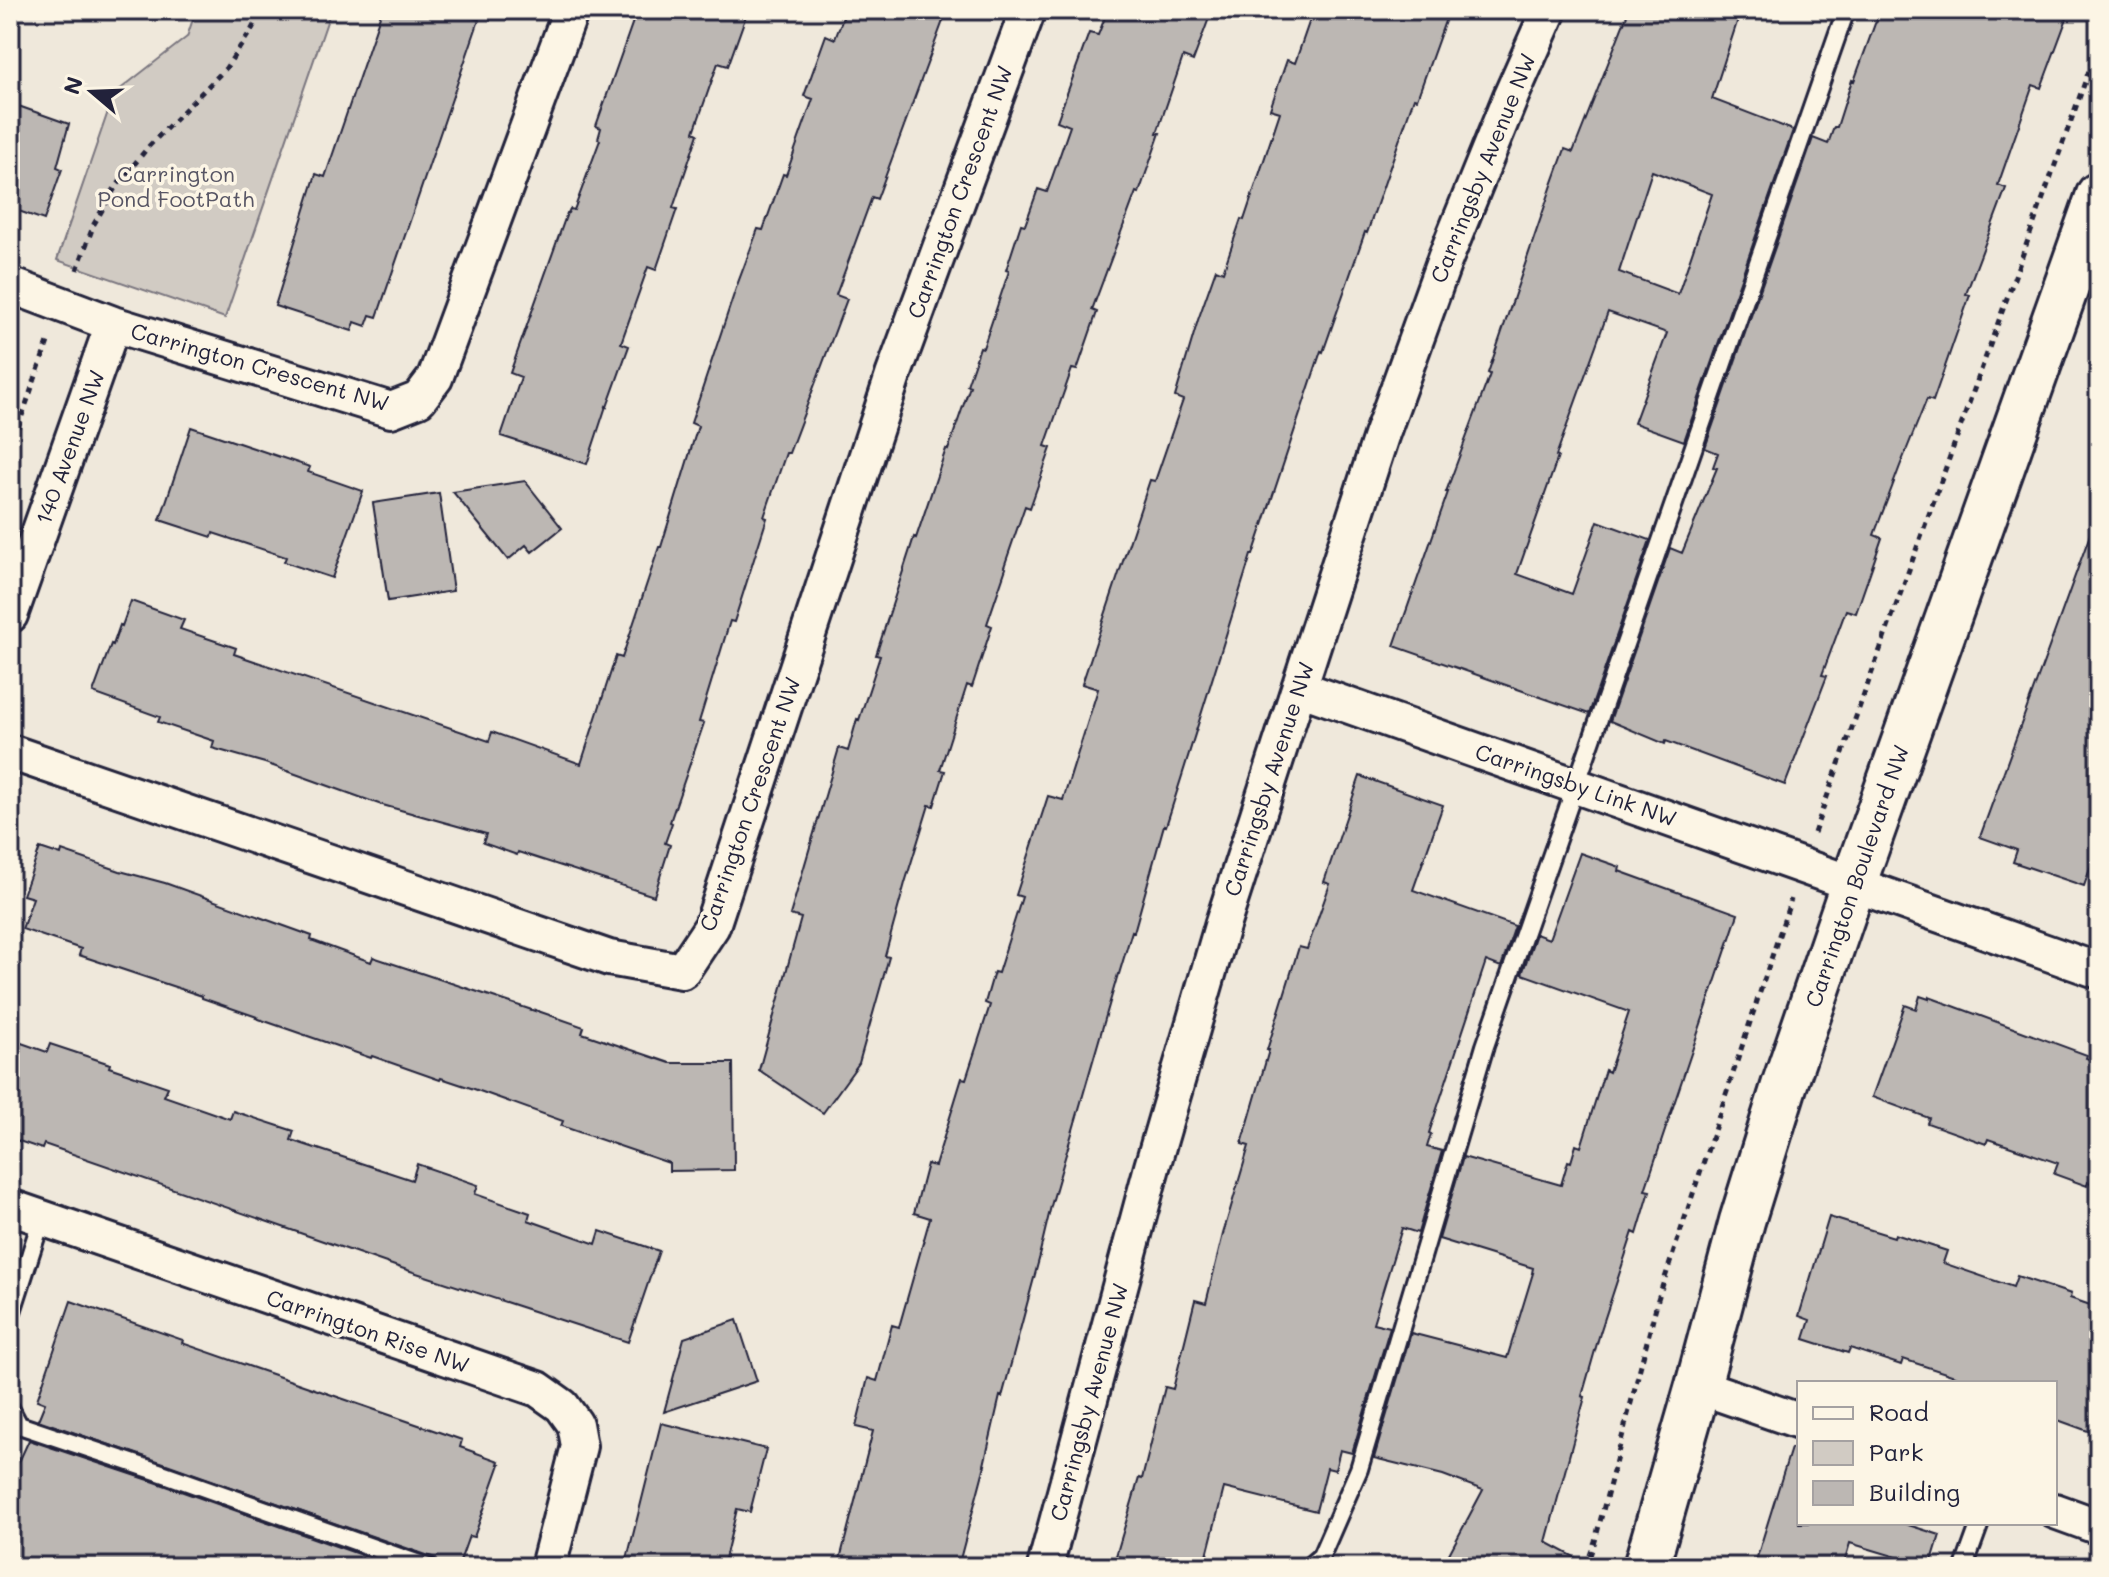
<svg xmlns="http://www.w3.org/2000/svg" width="2109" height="1577" viewBox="0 0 2109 1577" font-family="Mali,sans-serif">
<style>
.green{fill:#d1cbc3;stroke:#7a767f;stroke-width:2}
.building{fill:#bcb7b3;stroke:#22223b;stroke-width:2;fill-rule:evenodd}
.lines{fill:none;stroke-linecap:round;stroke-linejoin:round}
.lane-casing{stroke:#22223b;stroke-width:22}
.street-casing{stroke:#22223b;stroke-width:40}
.secondary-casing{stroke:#22223b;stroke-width:50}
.path{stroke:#22223b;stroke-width:5;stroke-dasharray:6 6;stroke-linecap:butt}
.lane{stroke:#fcf5e5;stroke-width:16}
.street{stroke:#fcf5e5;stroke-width:34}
.secondary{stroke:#fcf5e5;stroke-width:44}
.labels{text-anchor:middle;stroke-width:7;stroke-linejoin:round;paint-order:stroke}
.street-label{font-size:22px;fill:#22223b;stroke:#fcf5e5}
.park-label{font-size:22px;fill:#575564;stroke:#fcf5e5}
</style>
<rect width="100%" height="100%" fill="#efe8db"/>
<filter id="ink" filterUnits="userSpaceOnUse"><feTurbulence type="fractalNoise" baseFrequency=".0125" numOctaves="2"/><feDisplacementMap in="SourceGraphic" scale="16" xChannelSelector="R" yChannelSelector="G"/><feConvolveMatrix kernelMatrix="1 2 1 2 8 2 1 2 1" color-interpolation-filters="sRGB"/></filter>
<g filter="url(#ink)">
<path class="green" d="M196 10H331L225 318 57 260 114 94 187 37Z"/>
<path class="building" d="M382 10H472L470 17 479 20 377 317 370 315 366 326 355 322 352 331 275 306 316 174 325 177Z
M637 10H748L728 66 718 63 694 132 698 134 673 208 677 209 656 270 648 267 621 343 629 346 607 407 606 406 587 464 501 436 521 377 510 373 567 213H568L570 209 574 210 600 140 598 139 601 128 596 126Z
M846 10H947L877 199 872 197 836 295 847 299 789 453H786L764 517 767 518 734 622 730 621 699 722 704 723 670 822 672 823 665 843 670 845 654 896 518 852 517 855 483 843 486 834 379 804 265 763 212 748 214 741 158 722 160 717 93 693 111 644 113 645 120 625 122 626 131 601 184 620 180 629 236 648 234 654 489 741 492 732 581 764 616 656 622 658 659 547H661L698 426 691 423 736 288 758 229 763 230 783 174 786 175 813 99 804 96 826 35 835 39Z
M1108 10H1212L1193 61 1183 57 1157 133H1160L1139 193 1136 192 1092 310 1097 312 1077 370 1072 369 1045 446 1051 448 1030 508 1025 506 1004 567 1006 568 987 624 992 626 972 687 967 685 940 770 945 771 934 806 929 805 905 883 885 956 889 957 859 1063 823 1113 759 1070 801 918 790 915 839 748 848 751 857 719 859 720 880 656 876 655 914 537 916 538 946 449 948 450 970 386 967 385 980 347 983 348 1009 271 1006 270 1021 224 1025 225 1038 189 1047 192 1070 126 1057 121 1089 33 1098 35Z
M1338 10H1449L1417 99 1414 98 1367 233 1365 232 1323 352 1321 351 1253 555H1251L1181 779 1166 826 1164 825 1134 932 1132 931 1119 974H1118L1051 1206 1040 1252H1041L1002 1397 1000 1396 984 1465H985L958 1567H838L873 1431 856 1427 868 1378 877 1381 892 1325 899 1327 930 1218 914 1213 927 1164 935 1166 962 1078 966 1079 990 1005 985 1003 994 972 998 973 1022 897 1016 895 1048 796 1063 800 1098 689 1082 684 1150 480 1155 481 1183 400 1175 397 1198 320 1216 269 1223 272 1241 219 1244 220 1280 112 1270 109 1287 60 1295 63 1313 11 1335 18Z
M1629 10H1741L1712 99 1793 130 1684 441 1634 423 1667 333 1608 312 1556 456 1558 457 1517 574 1572 594 1598 521 1650 540 1589 714 1394 646 1448 492H1446L1490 374 1488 373 1551 188 1565 149 1573 152ZM1652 171 1712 194 1678 294 1619 272Z
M1880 10H2070L2041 88 2033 85 1998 185 2006 188 1966 294 1970 295 1933 401 1927 399 1900 466 1874 535 1882 538 1856 613 1846 610 1822 675 1827 676 1785 785 1666 741 1665 744 1610 721 1670 548 1682 553 1717 468 1713 467 1718 453 1705 448 1813 138 1828 144 1834 127H1837L1852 80 1854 81Z
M10 103 69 124 57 167 62 169 44 220 10 208Z
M191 427 310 467 308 472 363 491 332 578 284 562 286 557 213 533 212 537 160 520Z
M525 481 562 528 532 552 526 545 508 560 453 492Z
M439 493 453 591 388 601 373 503Z
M2095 521 2099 522V865L2092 863 2084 886 2013 862 2017 850 1980 837Z
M1360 776 1443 805 1413 890 1515 926 1501 967 1486 961 1429 1133 1431 1134 1427 1147 1442 1151 1418 1233 1402 1228 1373 1323 1390 1327 1352 1453 1340 1450 1335 1470 1327 1468 1316 1511 1224 1488 1204 1567H1156L1116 1556 1139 1478 1142 1479 1165 1387 1173 1389 1195 1300 1206 1303 1223 1234 1249 1146 1242 1144 1269 1050H1267L1299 947 1307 949 1330 884 1324 882Z
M40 848 61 855 62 851 120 871 165 883 312 936 311 940 371 962 373 957 535 1011V1010L584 1027 582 1033 670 1063H733L734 1170 669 1171V1163L561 1126 563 1121 474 1089 441 1078 440 1080 372 1056 371 1058 256 1018 257 1017 202 998V996L79 955 81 949 22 929 33 898 23 895Z
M1580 853 1620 867 1619 871 1738 914 1645 1190 1650 1191 1637 1234 1633 1232 1600 1333 1582 1396 1585 1397 1546 1542 1593 1567H1442L1483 1490 1443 1475 1374 1458 1411 1333 1507 1358 1533 1273H1532L1533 1268 1439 1239 1463 1157 1561 1185 1568 1161 1571 1162 1576 1145 1581 1147 1605 1070 1609 1072 1629 1012 1522 974 1536 934 1549 939Z
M1920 996 1929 999V997L2087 1055 2086 1058 2099 1063V1186L2088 1182 2087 1186 2054 1174 2058 1163 1988 1139 1986 1144 1927 1123 1929 1118 1872 1097 1905 1005 1916 1009Z
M10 1039 47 1052 50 1044 110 1064 109 1067 168 1087 164 1096 230 1119 233 1111 294 1131 291 1140 412 1180 417 1164 478 1185 475 1194 530 1213 528 1220 596 1244 600 1231 659 1251 628 1342 395 1266 44 1144 42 1149 10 1138Z
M1829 1217 1894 1237 1895 1234 1947 1251 1943 1263 2013 1287 2017 1276 2071 1294 2070 1298 2099 1308V1435L2055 1419V1383H1985L1971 1378 1970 1381 1903 1359 1901 1365 1850 1348 1848 1353 1804 1339 1810 1320 1799 1316Z
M71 1301 183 1340 182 1343 254 1368 462 1440 460 1447 499 1461 498 1464H500L474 1537 469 1536 458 1567H439L437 1560 432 1557 38 1420 45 1403 37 1400Z
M737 1320 757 1381 664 1412 684 1338Z
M661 1423 766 1449 750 1512 737 1509 723 1567H662L627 1559Z
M29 1440 155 1482 395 1567H10V1461L18 1464Z
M1791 1448 1799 1449V1523H1902L1940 1535 1930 1567 1850 1543 1843 1567H1754Z"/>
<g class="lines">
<g class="lane-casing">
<path id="lane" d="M10 1318 42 1218
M10 1408 19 1425 159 1472 428 1567
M1308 1567 1321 1556 1359 1469 1485 1046 1846 10
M1964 1567 1980 1523"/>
</g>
<g class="street-casing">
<path id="street" d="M10 285 113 324 391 410 419 399 435 378 571 10
M10 615 113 324
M1299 688 2099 971
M10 752 609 958 682 971 712 926 893 376 1028 10
M10 1207 538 1389 562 1406 575 1424 579 1446 548 1567
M1698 1386 1799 1421
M2055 1511 2099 1527
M1045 1567 1152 1167 1222 926 1299 688 1381 436 1445 259 1511 96 1549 10"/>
</g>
<g class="secondary-casing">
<path id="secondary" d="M1646 1567 1698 1386 1742 1221 1784 1086 1854 882 2099 195"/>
</g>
<path class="path" d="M77 270 94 224 115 188 149 146 226 68 252 29 262 10
M10 450 49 339
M1814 833 2099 43
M1586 1567 1595 1541 1658 1299 1791 899"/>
<use href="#lane" class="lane"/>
<use href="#street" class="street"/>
<use href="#secondary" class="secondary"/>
</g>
</g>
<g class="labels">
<g class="street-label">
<text transform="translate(1483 168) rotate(-68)" y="8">Carringsby Avenue NW</text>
<text transform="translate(960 192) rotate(-70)" y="8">Carrington Crescent NW</text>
<text transform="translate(260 367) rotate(16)" y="8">Carrington Crescent NW</text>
<text transform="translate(70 447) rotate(-70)" y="8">140 Avenue NW</text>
<text transform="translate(1269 779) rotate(-72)" y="8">Carringsby Avenue NW</text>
<text transform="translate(1576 785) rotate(19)" y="8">Carringsby Link NW</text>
<text transform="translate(750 804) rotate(-71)" y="8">Carrington Crescent NW</text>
<text transform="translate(1857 876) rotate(-71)" y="8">Carrington Boulevard NW</text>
<text transform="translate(368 1331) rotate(19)" y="8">Carrington Rise NW</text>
<text transform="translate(1089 1402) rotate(-75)" y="8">Carringsby Avenue NW</text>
</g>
<g class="park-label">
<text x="176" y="182">Carrington<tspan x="176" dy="25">Pond FootPath</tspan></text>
</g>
</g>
<rect width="2109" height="1577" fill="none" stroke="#fcf5e5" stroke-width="40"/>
<rect x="20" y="20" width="2069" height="1537" fill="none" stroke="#22223b" stroke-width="3" filter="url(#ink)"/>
<rect x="1797" y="1381" width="260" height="144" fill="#fcf5e5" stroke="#a5a1a1" stroke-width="2"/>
<rect x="1813" y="1407" width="40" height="12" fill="#fcf5e5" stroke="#a5a1a1" stroke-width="2"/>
<text x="1869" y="1421" font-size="24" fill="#22223b">Road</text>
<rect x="1813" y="1441" width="40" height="24" fill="#d1cbc3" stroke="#a5a1a1" stroke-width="2"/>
<text x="1869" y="1461" font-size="24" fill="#22223b">Park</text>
<rect x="1813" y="1481" width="40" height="24" fill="#bcb7b3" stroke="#a5a1a1" stroke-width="2"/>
<text x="1869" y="1501" font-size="24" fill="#22223b">Building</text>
<g transform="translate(92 92) rotate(289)" stroke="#fcf5e5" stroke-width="6" paint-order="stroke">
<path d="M0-6L14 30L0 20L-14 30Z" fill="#22223b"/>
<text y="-12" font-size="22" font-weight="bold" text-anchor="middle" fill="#22223b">N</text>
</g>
</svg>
